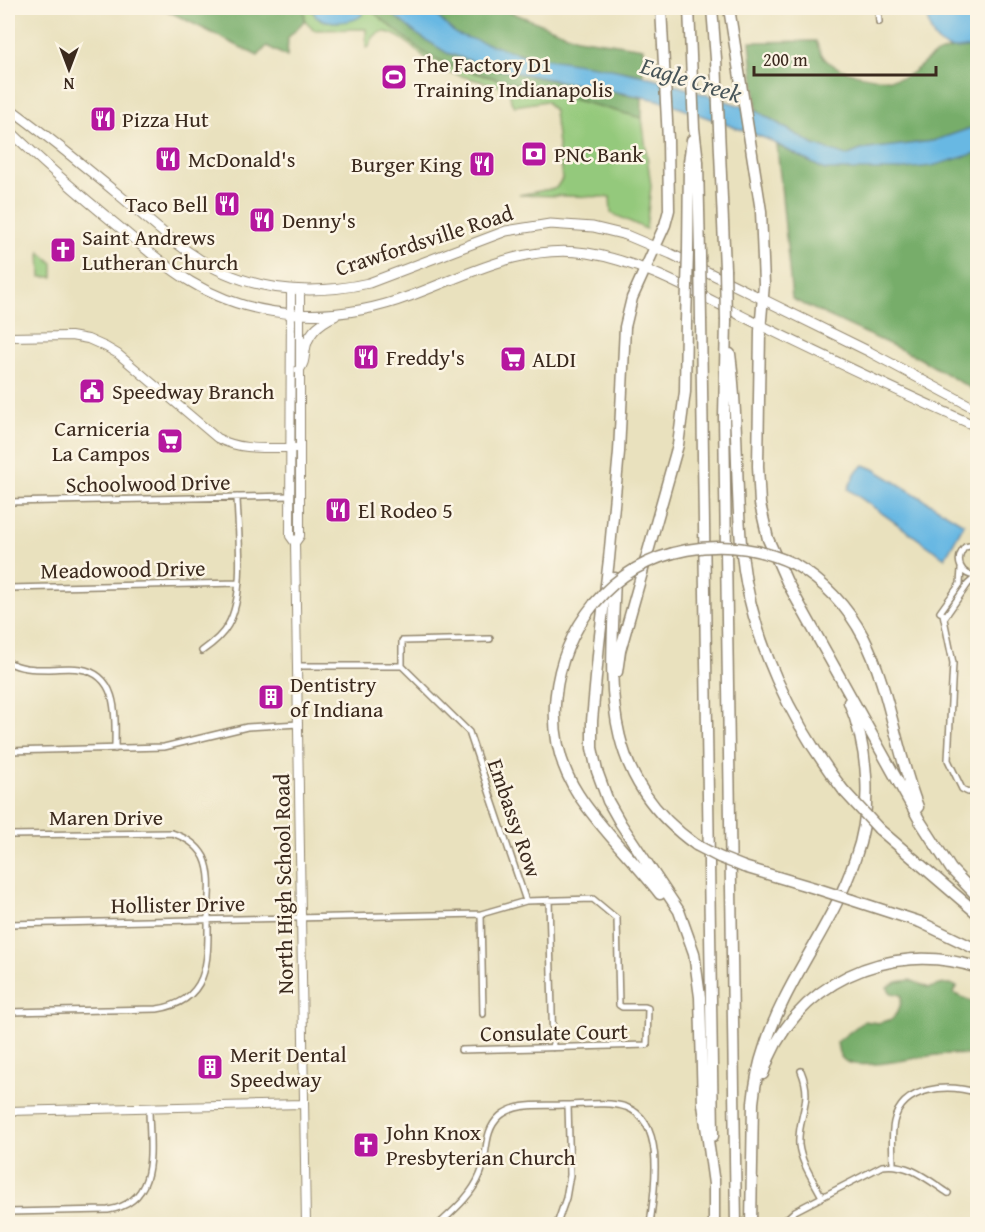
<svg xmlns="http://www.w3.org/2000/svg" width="985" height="1232" viewBox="0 0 985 1232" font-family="'Gentium Book Plus',serif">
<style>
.green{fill:#94c97b;stroke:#687a4c;stroke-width:1.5}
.forest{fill:#77ad6b;stroke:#596c44;stroke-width:1.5}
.water{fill:#68b8e3;stroke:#527180;stroke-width:1.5}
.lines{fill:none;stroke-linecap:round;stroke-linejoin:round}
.street-casing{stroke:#92866e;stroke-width:8}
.secondary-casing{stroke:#92866e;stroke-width:10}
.primary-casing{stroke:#92866e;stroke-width:11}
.highway-casing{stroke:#92866e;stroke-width:13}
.street{stroke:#fff;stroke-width:5}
.secondary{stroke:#fff;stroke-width:8}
.primary{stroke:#fff;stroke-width:9}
.highway{stroke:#fff;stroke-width:10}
.highway-bridge-casing{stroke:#92866e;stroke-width:13;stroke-linecap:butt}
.highway-bridge{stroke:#fff;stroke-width:10}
.labels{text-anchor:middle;stroke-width:5;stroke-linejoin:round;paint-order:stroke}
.poi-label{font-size:22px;fill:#3b2a1e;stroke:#fcf5e5;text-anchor:start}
.street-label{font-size:22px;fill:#3b2a1e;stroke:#fcf5e5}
.water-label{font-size:24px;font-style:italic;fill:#485559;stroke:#fcf5e5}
</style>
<rect width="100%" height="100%" fill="#fcf5e5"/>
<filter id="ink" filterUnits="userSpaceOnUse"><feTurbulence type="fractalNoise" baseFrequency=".0167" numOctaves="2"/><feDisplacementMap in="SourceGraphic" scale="12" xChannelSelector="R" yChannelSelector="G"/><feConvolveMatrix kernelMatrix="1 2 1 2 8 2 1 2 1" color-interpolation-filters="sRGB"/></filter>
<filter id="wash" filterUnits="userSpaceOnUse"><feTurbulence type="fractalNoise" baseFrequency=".008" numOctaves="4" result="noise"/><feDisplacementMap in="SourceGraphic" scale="24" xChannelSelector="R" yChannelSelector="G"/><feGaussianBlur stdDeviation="1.35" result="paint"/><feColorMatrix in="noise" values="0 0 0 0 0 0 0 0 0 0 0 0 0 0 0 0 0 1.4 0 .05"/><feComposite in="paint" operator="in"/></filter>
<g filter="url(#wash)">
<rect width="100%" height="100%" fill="#e9e1be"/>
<path class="green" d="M304 8H312L313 12C329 21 347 26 363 14L362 8H368L426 54 444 65 642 118 651 186 646 229 611 213 610 197 519 195 556 188 562 179 554 111 546 101 515 106 511 102 509 88C491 83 452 76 438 67 423 59 401 32 384 32 375 32 371 40 369 47L366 48V29L313 30 305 20Z
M40 252 53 263V277H41Z"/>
<path class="forest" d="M162 8H304L305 20 288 38 287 57 267 46 258 56Z
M368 8H385L418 35 447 53 497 69 642 98V118L454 67 426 54Z
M428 8H500L577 38 643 48V75L540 58 489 46 456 34Z
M816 41C818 47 821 56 827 61 843 74 882 82 902 78 913 75 923 62 933 56 946 48 962 48 977 46V126L933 141 861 150 846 156 814 145 757 111 750 42Z
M777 145 825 170 977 152V392L919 358 792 299Z
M910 980 929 988 944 984H951L957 987 953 993 977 1004V1055C968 1055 959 1054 949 1054 925 1054 867 1071 847 1062 839 1058 838 1050 837 1042L864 1021 878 1023 892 1019C898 1012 903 1004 901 995L891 993 887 987 897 982Z"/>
<path class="water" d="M312 8H362L363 14C354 24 327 24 316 17Z
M385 8H428L456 34 523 55 607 68 653 78 757 111 814 145 846 156 861 150 933 141 977 126V153L932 166 895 170H825L767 139 658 100 497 69 447 53 418 35Z
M927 8H977V46C969 47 956 51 948 48 931 43 927 23 927 8Z
M864 465 874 469 964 524 945 558 848 489 856 472Z"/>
</g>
<g filter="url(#ink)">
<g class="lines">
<g class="street-casing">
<path id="street" d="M878 8 879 22
M8 502 290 496
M978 544 965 547C954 560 960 576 978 576
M8 588 239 583
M940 612 960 584 961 569
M943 614 953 663 948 760 962 789 968 792 978 790
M945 617 968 584 977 576
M490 639 402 641V666L469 732 526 901
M202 651C212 644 222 636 228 625 246 594 238 533 237 497
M8 662C21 669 33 669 48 669 58 669 70 667 80 669 120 675 115 719 115 749
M298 666H402
M8 751 164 747 247 727 299 724
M8 835 172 833C186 838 197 844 204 857 212 874 209 895 208 912 208 957 212 1001 157 1009L8 1012
M549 900 553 1048
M481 914 483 1014
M8 924 481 914 526 901 593 899 617 919 619 1005 622 1007H645L648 1008 647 1045 461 1050
M801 1071C814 1102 797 1116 799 1145 801 1163 814 1181 822 1197
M893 1165C893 1151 891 1136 894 1122 902 1085 949 1084 978 1093
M8 1212 108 1210C161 1202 149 1147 149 1107
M439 1224C454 1210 472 1195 480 1175 489 1155 482 1132 500 1116 516 1102 542 1106 562 1105 582 1105 607 1101 626 1107 667 1122 654 1192 650 1224
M557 1224 566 1198 570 1175 568 1105
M781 1224 795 1211 882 1166C908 1162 927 1179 948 1193"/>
</g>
<g class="secondary-casing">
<path id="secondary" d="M291 290 290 536 295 543
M300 291V536L295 543 306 1224
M8 337 71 336 88 339 106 347 118 354 217 438C244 452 270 447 299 448
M8 1111 304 1104"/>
</g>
<g class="primary-casing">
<path id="primary" d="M8 107C46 135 83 165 119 195 142 214 165 236 190 253 243 291 307 297 369 283L506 231 550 224 593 227 626 235 671 254 868 351 978 410
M8 129C43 163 80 195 118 226 141 245 164 266 191 282 257 322 339 323 410 296 467 275 524 243 587 253 645 262 699 295 752 321 826 357 901 393 978 427
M299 370C304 364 304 359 305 351 307 333 319 323 335 316"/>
</g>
<g class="highway-casing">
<path id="highway" d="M661 8 668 140 669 210 665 225 632 298 625 327 619 452 609 559 599 644 592 721V748L597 771 608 801 621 824 679 911 694 953 700 997 703 1104 714 1184
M689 8 694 128 698 162 700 256
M712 8 716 59 725 269
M729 8 761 211 764 284 760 331 758 466 760 504 768 539 787 582 920 821 951 869 978 897
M688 251 689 162 692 140
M701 320 713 1136
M726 321 724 417 736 1224
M730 354C739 420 735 488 742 554 751 640 792 724 844 791
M794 564C889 620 882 715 918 807
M615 578C611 685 598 774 696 845
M594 604C551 657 540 735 578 794 601 830 634 860 660 894
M617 672 620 651 678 445 685 392 686 321
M879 829 978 914
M744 867 818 889
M852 900 920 922 978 950
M763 1074C791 984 890 938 978 968
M714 1179V1224
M751 1224 753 1103C755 1084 758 1066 764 1049 784 982 833 926 855 859 873 810 869 750 849 702"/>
</g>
<use href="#street" class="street"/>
<use href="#secondary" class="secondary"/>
<use href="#primary" class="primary"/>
<use href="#highway" class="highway"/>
<g class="highway-bridge-casing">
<path id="highway-bridge" d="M700 256 701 320
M725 269 726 321
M686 321 688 251
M594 604C643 545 726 532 794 564
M844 791 879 829
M696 845 719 857 744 867
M818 889 852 900"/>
</g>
<use href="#highway-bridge" class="highway-bridge"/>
</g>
</g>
<defs>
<g id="stadium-square" transform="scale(1.35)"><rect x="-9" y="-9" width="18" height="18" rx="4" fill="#b5179e" stroke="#fcf5e5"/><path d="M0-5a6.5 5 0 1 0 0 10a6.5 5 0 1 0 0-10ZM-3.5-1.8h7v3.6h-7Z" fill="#fff"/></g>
<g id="restaurant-square" transform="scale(1.35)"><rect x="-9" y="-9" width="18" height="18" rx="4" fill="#b5179e" stroke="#fcf5e5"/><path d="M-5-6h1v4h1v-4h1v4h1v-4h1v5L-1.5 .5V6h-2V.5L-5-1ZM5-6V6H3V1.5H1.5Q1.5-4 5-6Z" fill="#fff"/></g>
<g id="bank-square" transform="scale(1.35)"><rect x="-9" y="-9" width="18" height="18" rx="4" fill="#b5179e" stroke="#fcf5e5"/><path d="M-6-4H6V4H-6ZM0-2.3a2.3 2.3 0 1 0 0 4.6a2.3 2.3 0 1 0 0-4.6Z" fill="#fff"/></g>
<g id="church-square" transform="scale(1.35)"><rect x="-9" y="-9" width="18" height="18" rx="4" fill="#b5179e" stroke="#fcf5e5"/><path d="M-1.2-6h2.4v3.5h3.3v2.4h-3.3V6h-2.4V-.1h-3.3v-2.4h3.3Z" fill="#fff"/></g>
<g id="supermarket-square" transform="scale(1.35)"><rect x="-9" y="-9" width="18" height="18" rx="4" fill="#b5179e" stroke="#fcf5e5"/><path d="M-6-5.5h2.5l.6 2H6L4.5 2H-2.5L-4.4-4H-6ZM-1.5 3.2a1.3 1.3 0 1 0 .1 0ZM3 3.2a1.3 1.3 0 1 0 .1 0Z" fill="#fff"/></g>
<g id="civic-square" transform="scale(1.35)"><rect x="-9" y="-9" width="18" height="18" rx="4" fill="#b5179e" stroke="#fcf5e5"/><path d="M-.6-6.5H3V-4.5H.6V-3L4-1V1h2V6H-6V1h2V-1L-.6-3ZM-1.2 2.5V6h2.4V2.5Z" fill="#fff"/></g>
<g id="building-square" transform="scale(1.35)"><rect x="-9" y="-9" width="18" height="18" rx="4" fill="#b5179e" stroke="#fcf5e5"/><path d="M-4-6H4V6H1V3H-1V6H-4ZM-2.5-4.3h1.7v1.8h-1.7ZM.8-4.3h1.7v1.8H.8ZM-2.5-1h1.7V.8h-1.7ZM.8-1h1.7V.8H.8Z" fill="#fff"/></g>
</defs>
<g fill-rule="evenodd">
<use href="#stadium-square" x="394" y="77"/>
<use href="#restaurant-square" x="103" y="119"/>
<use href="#bank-square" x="534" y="154"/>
<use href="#restaurant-square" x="168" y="159"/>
<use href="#restaurant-square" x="482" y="164"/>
<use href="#restaurant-square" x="227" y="204"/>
<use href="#restaurant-square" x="262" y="220"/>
<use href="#church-square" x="63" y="250"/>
<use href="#restaurant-square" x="366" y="357"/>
<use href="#supermarket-square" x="513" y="359"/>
<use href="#civic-square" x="92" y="391"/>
<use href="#supermarket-square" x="170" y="441"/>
<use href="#restaurant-square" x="338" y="510"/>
<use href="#building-square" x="271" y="697"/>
<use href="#building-square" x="210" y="1067"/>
<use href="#church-square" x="366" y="1145"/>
</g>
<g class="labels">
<g class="poi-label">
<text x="414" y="72">The Factory D1<tspan x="414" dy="25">Training Indianapolis</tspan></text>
<text x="122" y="127">Pizza Hut</text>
<text x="554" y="162">PNC Bank</text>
<text x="188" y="167">McDonald's</text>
<text x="462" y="172" text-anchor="end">Burger King</text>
<text x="208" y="212" text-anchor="end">Taco Bell</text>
<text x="282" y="228">Denny's</text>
<text x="82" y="245">Saint Andrews<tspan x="82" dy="25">Lutheran Church</tspan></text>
<text x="386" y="365">Freddy's</text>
<text x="532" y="367">ALDI</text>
<text x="112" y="399">Speedway Branch</text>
<text x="150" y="436" text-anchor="end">Carniceria<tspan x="150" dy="25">La Campos</tspan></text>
<text x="358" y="518">El Rodeo 5</text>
<text x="290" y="692">Dentistry<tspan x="290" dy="25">of Indiana</tspan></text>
<text x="230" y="1062">Merit Dental<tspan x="230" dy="25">Speedway</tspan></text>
<text x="386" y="1140">John Knox<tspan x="386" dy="25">Presbyterian Church</tspan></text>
</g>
<g class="street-label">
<text transform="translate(424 240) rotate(-18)" y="8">Crawfordsville Road</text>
<text transform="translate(148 483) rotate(-1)" y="8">Schoolwood Drive</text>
<text transform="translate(123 569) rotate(-1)" y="8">Meadowood Drive</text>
<text x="106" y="825">Maren Drive</text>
<text transform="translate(515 818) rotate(71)" y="8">Embassy Row</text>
<text transform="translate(283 884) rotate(-91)" y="8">North High School Road</text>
<text transform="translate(178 904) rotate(-1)" y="8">Hollister Drive</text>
<text transform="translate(554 1032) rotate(-1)" y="8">Consulate Court</text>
</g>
<g class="water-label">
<text transform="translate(691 80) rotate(17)" y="8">Eagle Creek</text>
</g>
</g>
<rect width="985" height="1232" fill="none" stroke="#fcf5e5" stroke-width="30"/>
<g transform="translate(69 69) rotate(180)" stroke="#fcf5e5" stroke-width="4.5" paint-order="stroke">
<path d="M0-4.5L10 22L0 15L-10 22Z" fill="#3b2a1e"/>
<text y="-9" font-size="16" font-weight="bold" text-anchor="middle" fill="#3b2a1e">N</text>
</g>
<path d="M754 66v9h182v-9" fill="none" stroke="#3b2a1e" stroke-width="3"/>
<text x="763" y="66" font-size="18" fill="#3b2a1e" stroke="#fcf5e5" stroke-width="4.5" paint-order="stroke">200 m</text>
</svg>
